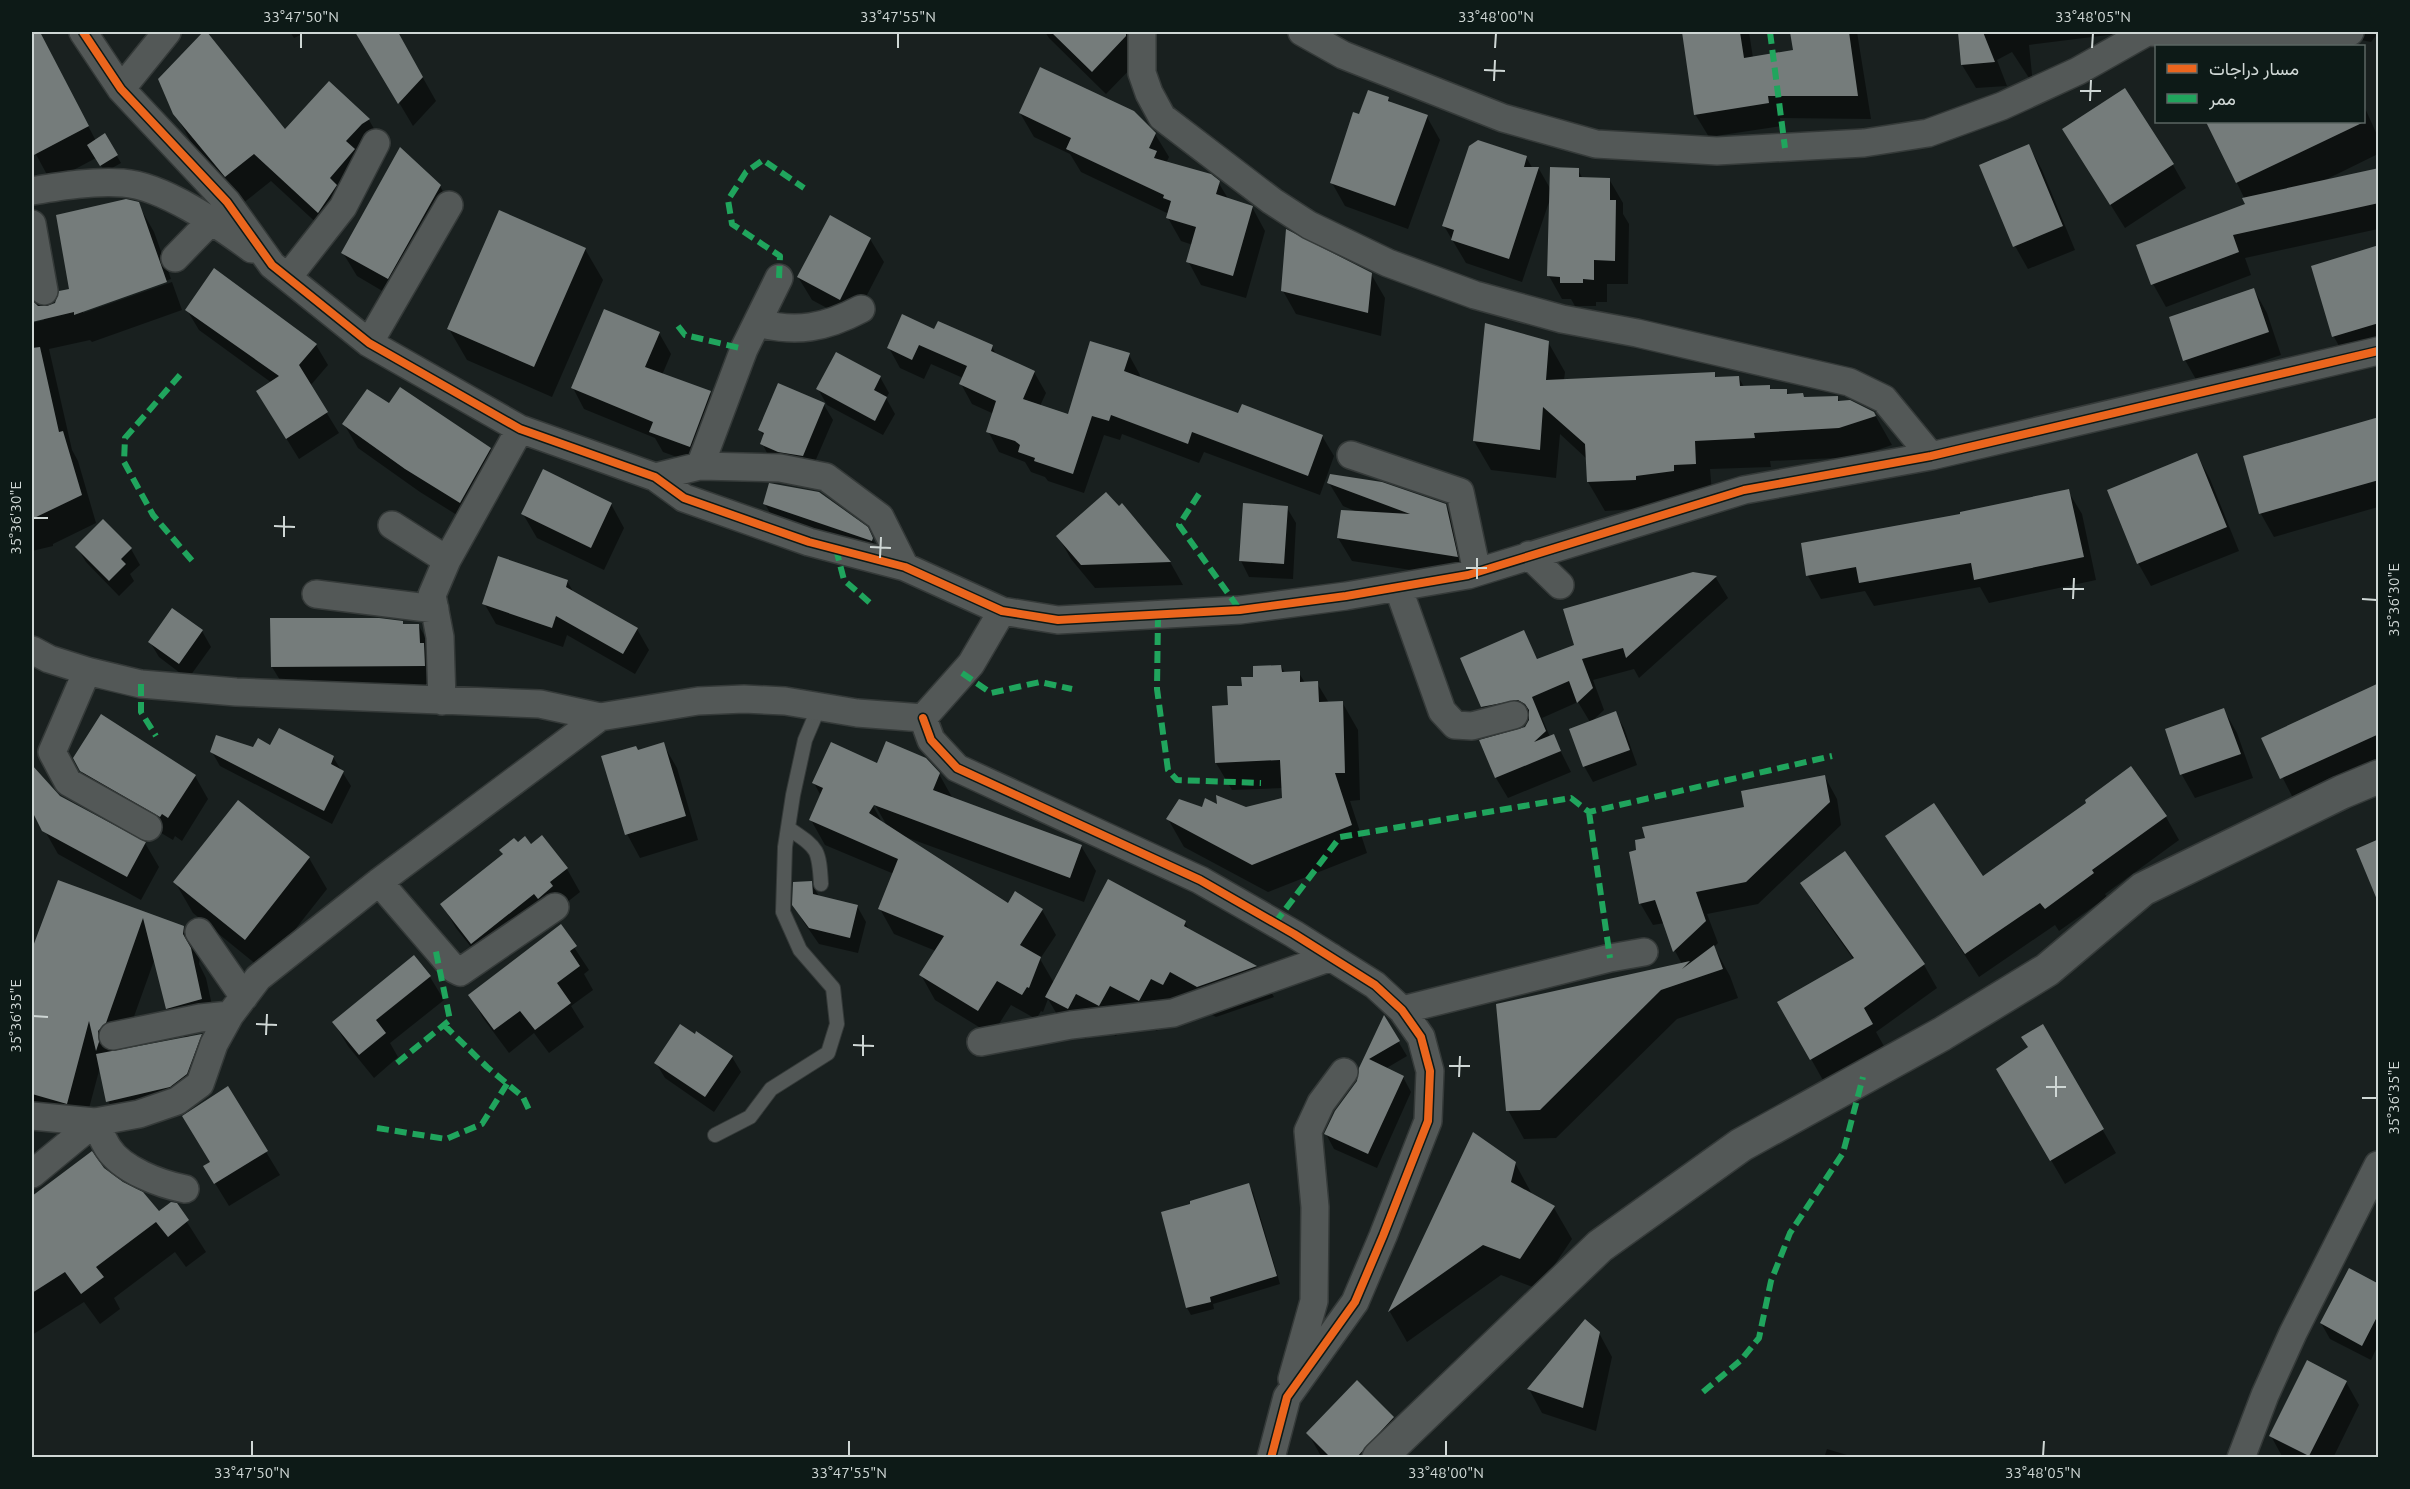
<svg xmlns="http://www.w3.org/2000/svg" width="2410" height="1489" viewBox="0 0 2410 1489" font-family="Ubuntu,Vazirmatn,sans-serif">
<style>
.shadow{fill:#0007;fill-rule:evenodd}
.building{fill:#757c7b}
.lines{fill:none;stroke-linecap:round;stroke-linejoin:round}
.lane-casing{stroke:#353a39;stroke-width:16}
.street-casing{stroke:#353a39;stroke-width:30}
.secondary-casing{stroke:#353a39;stroke-width:36}
.lane{stroke:#535857;stroke-width:14}
.street{stroke:#535857;stroke-width:27}
.secondary{stroke:#535857;stroke-width:33}
.quiet{stroke:#20a55d;stroke-width:6;stroke-dasharray:12 6;stroke-linecap:butt}
.cycleway-casing{stroke:#0d1a17;stroke-width:11}
.cycleway{stroke:#eb651d;stroke-width:8}
.ticks{fill:none;stroke:#cfd7d5;stroke-width:2}
.neatline{fill:none;stroke:#cfd7d5;stroke-width:2}
.ticks-label{font-size:15px;text-anchor:middle;fill:#cfd7d5}
</style>
<rect width="100%" height="100%" fill="#19201f"/>
<path class="shadow" d="M32 32H39L96 141 105 136 121 163 105 172 96 158 51 182 32 147Z
M206 32 285 132 329 83 369 120 385 148 352 214 335 240 271 181 242 204 191 142 175 113 160 80Z
M290 32H307L294 38Z
M357 32H397L436 101 413 126Z
M1045 32H1141L1139 60 1106 94 1049 38Z
M1684 32H1749L1753 58 1795 51 1791 32H1857L1871 119 1780 118 1781 126 1709 137 1695 114Z
M1959 32H2132L2029 45 2033 84 2012 52 1997 60 2007 86 1976 88 1962 65Z
M2351 32H2378V33L2371 42 2361 40Z
M1388 98 1391 103 1427 117 1440 140 1408 229 1345 206 1332 183 1360 116Z
M2364 106 2378 137V154L2325 180 2378 169V229L2245 258 2251 275 2166 307 2153 284 2247 204 2208 122H2364Z
M1020 113 1155 134 1169 157 1166 163 1218 182 1229 200 1252 207 1265 231 1246 298 1201 285 1188 261 1193 245 1181 241 1168 218 1169 214 1081 172 1070 154 1034 137Z
M2064 130 2173 165 2186 188 2125 228Z
M2029 146 2042 170 2075 250 2028 269 2015 246Z
M1526 157 1533 169H1539L1551 190 1578 170 1583 179H1609L1623 203V214L1629 224 1628 284H1607V302H1596V306H1575L1571 299H1562L1549 276 1550 199 1522 282 1466 263 1444 226Z
M440 186 453 210 401 302 357 276 343 253Z
M138 204 154 232 171 279 83 310V313L172 282 182 310 92 342 90 340 49 349 72 450 78 461 96 523 53 544V546L32 551V323L44 320V317L32 320V265L40 307 48 308 71 290Z
M870 239 884 262 853 322 812 300 798 277Z
M2378 246V356L2350 365 2334 337 2313 267Z
M585 249 603 280 552 397 467 360 449 329Z
M1371 274 1385 298 1381 336 1296 314 1283 291Z
M2254 290 2267 313 2281 355 2198 383 2185 360Z
M187 310 316 345 328 365 310 386 339 433 299 459 270 412 272 383 199 330Z
M935 331 992 347 997 356 1034 372 1046 393 1040 406 1069 416 1129 355 1140 375 1139 378 1239 415 1322 436 1334 456 1320 495 1204 452 1199 463 1122 434 1120 440 1104 435 1084 493 1048 481 1045 477 1031 472 1025 462 999 452 988 431 994 414 972 404 961 384 963 378 931 364 924 379 900 368 889 348Z
M659 333 671 354 662 375 710 393 722 413 702 466 663 452 655 438 584 409 573 388Z
M1548 342 1565 372 1564 380 1714 374 1717 379 1739 378 1744 387 1769 386 1772 391 1786 390 1789 395 1805 398 1837 397 1840 402 1875 415 1892 445 1856 457 1770 461 1771 467 1710 469 1712 493 1652 508 1605 511 1588 482 1587 459 1560 434 1556 478 1491 470 1474 441Z
M880 377 889 393 886 398 895 414 883 435 827 405 818 389Z
M389 405 490 449 504 472 473 525 420 492 358 448 344 424Z
M824 405 833 420 811 471 770 459 762 443 764 437 760 430Z
M2378 418V507L2274 537 2261 514 2245 457Z
M2197 455 2210 479 2239 551 2151 586 2138 563Z
M1329 483 1445 505 1459 529 1470 579 1352 561 1338 538 1355 511 1343 506Z
M2068 491 2082 514 2096 580 1989 603 1980 587 1874 606 1865 591 1821 599 1808 576 1802 544 1962 515Z
M611 504 624 528 604 570 537 538 523 514Z
M765 504 866 528 880 553 778 527Z
M1122 505 1170 562 1183 585 1095 588 1071 559 1058 536Z
M1244 505 1287 508 1296 523 1293 579 1249 577 1241 561Z
M77 547 131 549 140 565 130 574 134 581 119 596 86 562Z
M1693 574 1716 578 1728 598 1639 678 1634 669 1593 680 1604 710 1591 722 1615 713 1624 728 1637 765 1593 782 1584 766 1590 722 1578 702 1542 718 1550 737 1553 736 1571 772 1508 798 1496 778 1531 720 1494 727 1482 707 1523 632 1538 660 1575 646Z
M567 581 574 593 637 629 649 650 635 674 567 635 563 647 496 624 484 603Z
M402 622 404 625 419 626 432 649 438 689 286 690 272 667Z
M202 631 211 647 188 679 159 657 150 642Z
M1281 666 1285 673H1299L1305 683H1317L1329 703 1342 702 1358 730 1360 800 1350 801 1367 853 1268 892 1184 847 1168 819 1203 809 1218 807 1246 808 1284 799 1283 788 1232 790 1216 763 1230 707 1243 687 1255 678Z
M2378 685V763L2295 802 2263 739Z
M2224 710 2237 733 2253 778 2195 798 2182 775 2167 730Z
M663 744 677 768 698 840 640 858 627 834 603 757 638 752Z
M271 747 333 757 351 786 332 824 220 766 212 752Z
M878 765 939 774 953 799 1081 846 1096 871 1084 902 900 835 1009 905 1042 910 1056 935 1040 959 1054 983 1185 923 1190 931 1256 967 1274 997 1216 1017 1188 1002 1169 1009 1157 1031 1128 1016 1116 1036 1094 1024 1086 1039 1065 1028 1048 999 1043 1012 1041 1011 1036 1019 1011 1005 992 1035 935 1000 921 975 936 951 894 934 880 909 894 874 825 845 811 820 821 796 814 783ZM871 798 886 824H883L869 799Z
M32 767 59 797 145 843 159 867 141 900 58 854 32 808Z
M81 770 195 776 208 799 182 841 175 836 173 840 95 794Z
M1825 777 1837 799 1841 825 1758 904 1707 914 1718 943 1714 947 1730 976 1738 998 1677 1019 1556 1138 1524 1139 1508 1110 1682 964 1675 951 1665 923 1653 925 1640 903 1746 809Z
M2166 817 2179 840 2105 894 2107 897 2059 931 2055 925 1979 977 1887 836 1983 879Z
M542 838 567 869 580 892 486 966 456 928 442 904 517 844 531 846Z
M309 858 327 889 263 970 193 913 175 882Z
M58 882 183 928 200 956 199 964 206 978 217 1028 189 1035 190 1038 201 1035 214 1058 121 1124 108 1101 100 1067 83 1131 32 1117V954ZM155 958 167 1008 185 1038 122 1050Z
M811 883 820 898 857 906 866 922 858 953 819 944 803 921 794 904Z
M1802 884 1924 965 1937 988 1876 1032 1885 1048 1824 1082 1779 1002 1854 960 1816 907Z
M560 926 589 970 584 974 593 990 571 1006 584 1027 549 1053 534 1033 509 1053 483 1018 470 995Z
M414 957 430 977 444 1000 390 1043 398 1057 374 1078 348 1046 334 1023Z
M1384 1018 1407 1056 1385 1069 1403 1077 1411 1092 1377 1168 1334 1149 1326 1134 1358 1081Z
M2042 1026 2116 1153 2065 1184 1998 1070 2029 1048Z
M732 1057 741 1072 714 1112 665 1078 656 1063Z
M1474 1134 1515 1163 1533 1196 1554 1208 1572 1239 1538 1289 1501 1275 1407 1342 1390 1312Z
M266 1152 280 1175 229 1206 205 1167Z
M91 1153 103 1169 158 1213 176 1205 206 1252 186 1267 175 1252 114 1298 120 1309 100 1324 84 1302 32 1335V1269L38 1265 32 1254V1233L36 1229 32 1222V1198Z
M1248 1185 1253 1192 1280 1284 1213 1304 1214 1309 1191 1315 1187 1308 1163 1213 1192 1205Z
M2378 1285V1345L2371 1360 2330 1339 2321 1323Z
M1599 1333 1612 1357 1596 1431 1542 1413 1529 1389Z
M2346 1382 2359 1405 2333 1458H2283L2271 1436Z
M1393 1418 1407 1441 1391 1458H1322L1308 1433Z
M1827 1449 1857 1458H1824Z"/>
<path class="building" d="M32 32H40L89 126 32 156Z
M203 32H207L285 129 329 81 370 119 362 124 346 141 355 149 330 178 337 185 318 213 254 154 225 177 173 114 158 79Z
M355 32H398L423 77 398 104Z
M1051 32H1126V36L1092 72Z
M1682 32H1740L1744 58 1793 50 1790 32H1849L1858 96H1768L1769 103 1694 115Z
M1958 32H1983L1995 62 1961 65Z
M1040 67 1134 111 1156 133 1149 148 1157 151 1154 158 1211 174 1220 181 1216 194 1253 206 1233 276 1186 262 1196 227 1166 218 1171 201 1163 198 1164 195 1066 149 1071 138 1019 113Z
M2125 88 2174 164 2110 205 2062 129Z
M1368 90 1389 97 1388 101 1428 115 1395 206 1330 183 1353 112 1359 114Z
M2206 122H2364L2236 183Z
M105 133 118 155 100 166 87 145Z
M1478 140 1527 156 1524 167H1539L1509 259 1451 240 1454 230 1442 226 1469 146Z
M2029 144 2063 226 2013 247 1979 165Z
M400 147 441 185 388 279 341 253Z
M1550 167 1579 168V177L1610 178V200H1616L1615 261 1594 260V280L1583 279V283H1560V277L1547 276Z
M2379 168V203L2233 235 2239 252 2151 285 2136 245 2245 204 2242 198Z
M126 199 139 202 167 282 74 315V312L32 322V300L38 306H47L55 303 59 291 69 289 56 215Z
M499 210 586 248 534 367 447 329Z
M830 215 871 238 840 300 797 277Z
M1286 229 1372 273 1368 313 1281 291Z
M2379 245V323L2332 337 2311 266Z
M214 268 317 344 299 365 328 412 286 439 256 391 279 376 185 310Z
M2254 288 2269 332 2183 361 2169 317Z
M604 309 660 332 645 367 711 391 690 447 649 432 653 422 571 388Z
M902 314 934 329 938 321 993 345 991 351 1035 371 1023 399 1068 414 1090 341 1130 353 1124 371 1238 413 1242 404 1323 435 1308 476 1192 432 1188 444 1111 415 1109 421 1092 416 1073 474 1034 461 1035 458 1018 452 1020 445 1015 441 986 432 996 401 959 384 967 366 919 345 912 360 887 348Z
M1485 323 1549 341 1546 380 1715 372V377L1739 376 1740 386 1770 385V389H1787V394L1803 393 1804 397 1838 396V401L1850 400 1874 412 1876 416 1839 428 1754 433 1755 438 1695 441 1696 464 1674 465V471L1636 476V480L1587 482 1585 444 1543 407 1540 450 1473 441Z
M40 347 59 432 63 431 82 495 32 519V348Z
M836 352 881 376 874 390 887 397 875 421 816 389Z
M778 383 825 403 803 456 778 452 760 444 764 433 758 430Z
M400 387 491 448 460 503 405 469 342 424 367 389 389 403Z
M2379 417V480L2259 514 2243 456Z
M2197 453 2227 527 2137 564 2107 490Z
M543 469 612 503 591 548 521 514Z
M1330 474 1382 482 1446 504 1458 557 1337 538 1341 510 1410 514 1327 483Z
M769 483 819 492 868 527 873 538 872 541 763 504Z
M2069 489 2084 557 1974 580 1971 563 1859 583 1856 567 1806 576 1801 543 1960 514V512Z
M1106 492 1119 506 1122 503 1171 562 1081 565 1056 536Z
M1243 503 1288 506 1284 564 1239 561Z
M103 519 132 548 121 559 126 564 109 581 75 547Z
M498 556 568 580 566 587 638 628 623 654 556 616 552 628 482 604Z
M1693 572 1717 576 1626 658 1623 648 1582 659 1593 688 1577 703 1569 681 1532 697 1546 731 1534 742 1554 734 1561 751 1495 778 1479 740 1525 727 1529 720V710L1525 704 1518 700 1481 707 1460 658 1524 630 1537 659 1574 645 1563 609Z
M172 608 203 630 179 664 148 642Z
M270 618H379L403 621V624H419L420 643H424L425 666 271 667Z
M1281 665 1282 672 1300 671V682L1318 681 1319 702 1343 701 1345 773H1335L1352 825 1252 865 1166 819 1179 799 1202 807 1205 798 1217 804 1216 795 1246 807 1282 798 1280 760 1215 763 1212 706 1228 705 1227 686H1242L1241 677H1253V666Z
M2379 683V734L2280 779 2261 738Z
M2224 708 2241 754 2180 775 2165 729Z
M1616 711 1630 750 1583 767 1569 729Z
M101 714 196 775 168 818 162 814 160 817 80 771 73 758Z
M279 728 334 756 331 764 344 771 324 811 210 752 216 735 253 747 258 738 270 745Z
M886 741 926 758 940 773 933 790 1082 845 1070 878 874 805 869 813 1008 903 1015 891 1043 909 1020 945 1041 957 1029 988 1027 987 1022 995 997 981 978 1011 919 975 944 936 878 909 898 859 809 820 823 788 812 783 831 742 877 763Z
M664 742 686 816 625 835 601 756 636 746 638 750Z
M32 765 60 796 146 842 127 877 42 831 32 811Z
M2131 766 2167 816 2092 870 2094 873 2045 909 2040 903 1965 954 1885 836 1934 803 1983 876 2086 803 2085 800Z
M1825 775 1830 802 1746 882 1696 892 1706 921 1673 952 1655 900 1639 904 1629 852 1636 850 1635 840 1645 838 1642 827 1744 807 1741 791Z
M238 800 310 857 245 940 173 882Z
M542 835 568 868 550 882 553 886 538 899 534 894 471 944 440 904 503 854 499 850 514 838 518 842 525 836 531 844Z
M2379 839V902H2378L2356 849Z
M1845 851 1925 964 1864 1008 1873 1024 1810 1060 1777 1002 1854 958 1800 883Z
M1108 879 1186 921 1184 926 1257 966 1197 987 1170 972 1163 985 1151 979 1139 1001 1110 986 1099 1006 1076 994 1068 1009 1045 997Z
M58 880 184 926 183 934 191 948 202 999 166 1009 143 918 106 1023 98 1031 99 1042 96 1051 89 1021 67 1104 32 1094V949Z
M812 881 813 894 858 905 850 938 809 928 792 905 793 882Z
M561 924 577 946 570 951 580 966 557 983 571 1003 535 1030 520 1011 494 1030 468 995Z
M1714 945 1723 969 1661 990 1540 1110 1506 1111 1496 1004 1690 961 1682 969Z
M414 955 431 976 376 1020 386 1033 359 1055 332 1022Z
M1384 1015 1400 1041 1369 1059 1404 1076 1368 1154 1324 1134 1335 1111 1357 1081 1359 1068Z
M680 1024 695 1034 696 1031 733 1056 705 1097 654 1063Z
M2043 1024 2104 1129 2050 1161 1996 1069 2028 1047 2021 1037Z
M202 1034 187 1074 170 1087 106 1102 96 1054Z
M228 1086 268 1151 214 1184 203 1166 210 1162 182 1116Z
M1473 1132 1516 1162 1511 1182 1555 1206 1520 1259 1483 1245 1388 1312Z
M92 1151 104 1168 123 1182 143 1192 159 1211 171 1202 177 1203 189 1220 168 1237 156 1222 96 1267 104 1277 81 1294 65 1272 32 1293V1196Z
M1249 1183 1277 1276 1210 1297 1211 1302 1186 1308 1161 1212 1190 1204V1201Z
M2349 1268 2379 1284V1313L2362 1346 2320 1323Z
M1585 1319 1600 1332 1583 1408 1527 1389Z
M2307 1360 2347 1381 2309 1456 2269 1436Z
M1357 1380 1394 1417 1356 1458H1331L1306 1433Z"/>
<g class="lines">
<g class="lane-casing">
<path id="lane" d="M788 828C817 848 819 847 821 884
M715 1135 750 1117 771 1089 828 1053 837 1024 833 988 800 950 783 912 785 847 793 795 805 740 819 707"/>
</g>
<g class="street-casing">
<path id="street" d="M83 32 121 89 227 202 272 265 369 343 520 429 655 477 684 498 809 542 905 567 1002 611 1058 620 1240 610 1346 596 1468 575 1744 490 1931 456 2378 351
M1142 32V73L1149 93 1162 117 1272 201 1309 225 1388 263 1475 295 1562 319 1637 333 1849 382 1884 399 1931 456
M1302 32 1343 55 1503 118 1596 144 1717 151 1864 143 1928 133 2002 106 2078 71 2147 32
M2146 32 2293 38H2323L2350 32
M121 89 167 32
M32 191C62 186 91 181 123 183 164 186 219 225 252 249
M32 224 44 291
M175 258 212 220
M288 277 343 207 376 143
M757 323C797 333 825 328 861 309
M369 343 449 205
M1351 455 1460 492 1477 572
M700 466 744 349 779 278
M655 477 700 466 780 468 826 477 880 517 905 567
M392 525 447 560
M1529 555 1560 585
M1398 587 1442 711 1455 725 1472 726 1514 715
M316 594 435 609
M32 650 49 659 87 671 141 684 236 692 540 704 600 717 698 701 744 699 785 701 857 713 923 718
M87 671 52 752 68 782 148 827
M442 701 440 637 432 595 447 560 520 429
M923 718 931 740 957 768 1200 880 1294 934 1375 985 1402 1010 1421 1037 1430 1071 1428 1121 1383 1236 1355 1302 1287 1397 1271 1458
M923 718 971 664 1002 611
M379 882 454 969 460 972 555 907
M199 932 244 997
M1402 1010 1610 958 1644 952
M113 1036 200 1018 230 1015
M981 1042 1071 1025 1173 1013 1331 957
M32 1116 95 1122 139 1114 177 1101 200 1084 214 1044 230 1015 258 978 379 882 600 717
M95 1122C99 1130 103 1140 108 1148 122 1170 160 1184 185 1189
M32 1174 95 1122
M1292 1379 1314 1301 1315 1207 1308 1131 1321 1103 1344 1072
M2241 1458 2265 1395 2293 1333 2378 1165"/>
</g>
<g class="secondary-casing">
<path id="secondary" d="M1379 1458 1600 1246 1741 1145 1942 1034 2047 970 2143 889 2342 792 2378 777"/>
</g>
<use href="#lane" class="lane"/>
<use href="#street" class="street"/>
<use href="#secondary" class="secondary"/>
<path class="quiet" d="M1770 32 1785 148
M779 278 780 256 732 224 728 200 746 172 763 160 804 188
M678 326 685 335 744 349
M180 375 125 438 124 462 153 515 194 563
M1199 494 1179 525 1240 610
M836 549 844 580 870 603
M1158 615 1157 689 1168 770 1177 780 1261 783
M962 673 991 693 1040 682 1072 689
M141 684V712L156 736
M1589 812 1610 958
M1275 923 1340 837 1571 798 1589 812 1832 756
M444 1025 487 1067 523 1097 530 1112
M397 1063 450 1020 435 947
M377 1128 446 1139 482 1124 507 1084
M1703 1392 1741 1360 1759 1338 1771 1281 1790 1233 1843 1153 1863 1077"/>
<g class="cycleway-casing">
<path id="cycleway" d="M83 32 121 89 227 202 272 265 369 343 520 429 655 477 684 498 809 542 905 567 1002 611 1058 620 1240 610 1346 596 1468 575 1744 490 1931 456 2378 351
M923 718 931 740 957 768 1200 880 1294 934 1375 985 1402 1010 1421 1037 1430 1071 1428 1121 1383 1236 1355 1302 1287 1397 1271 1458"/>
</g>
<use href="#cycleway" class="cycleway"/>
</g>
<path class="ticks" d="M301 48V33M898 48V33M1495 48 1496 33M2092 48 2093 33M1484 70 1505 71M1494 81 1495 60M2080 91H2101M2090 101 2091 80M33 518H48M274 526 295 527M284 537V516M870 547 891 548M880 558 881 537M1466 568H1487M1477 579V558M2063 589H2084M2073 599 2074 578M2362 599 2377 600M33 1016 48 1017M256 1024 277 1025M266 1035 267 1014M853 1045 874 1046M863 1056V1035M1449 1066H1470M1459 1077 1460 1056M2046 1087H2066M2056 1097V1076M2362 1098H2377M252 1456V1441M849 1456V1441M1446 1456V1441M2043 1456 2044 1441"/>
<rect width="2410" height="1489" fill="none" stroke="#0d1a17" stroke-width="66"/>
<rect x="2155" y="45" width="210" height="78" fill="#0d1a17" stroke="#5b6663" stroke-width="1.5"/>
<rect x="2167" y="64" width="30" height="9" fill="#eb651d" stroke="#5b6663" stroke-width="1.5"/>
<text x="2209" y="75" font-size="18" fill="#cfd7d5">مسار دراجات</text>
<rect x="2167" y="94" width="30" height="9" fill="#20a55d" stroke="#5b6663" stroke-width="1.5"/>
<text x="2209" y="105" font-size="18" fill="#cfd7d5">ممر</text>
<rect x="33" y="33" width="2344" height="1423" class="neatline"/>
<g class="ticks-label">
<text x="301" y="22">33°47'50"N</text>
<text x="898" y="22">33°47'55"N</text>
<text x="1496" y="22">33°48'00"N</text>
<text x="2093" y="22">33°48'05"N</text>
<text transform="translate(16 518) rotate(-90)" y="5">35°36'30"E</text>
<text transform="translate(2394 600) rotate(-90)" y="5">35°36'30"E</text>
<text transform="translate(16 1016) rotate(-90)" y="5">35°36'35"E</text>
<text transform="translate(2394 1098) rotate(-90)" y="5">35°36'35"E</text>
<text x="252" y="1478">33°47'50"N</text>
<text x="849" y="1478">33°47'55"N</text>
<text x="1446" y="1478">33°48'00"N</text>
<text x="2043" y="1478">33°48'05"N</text>
</g>
</svg>
